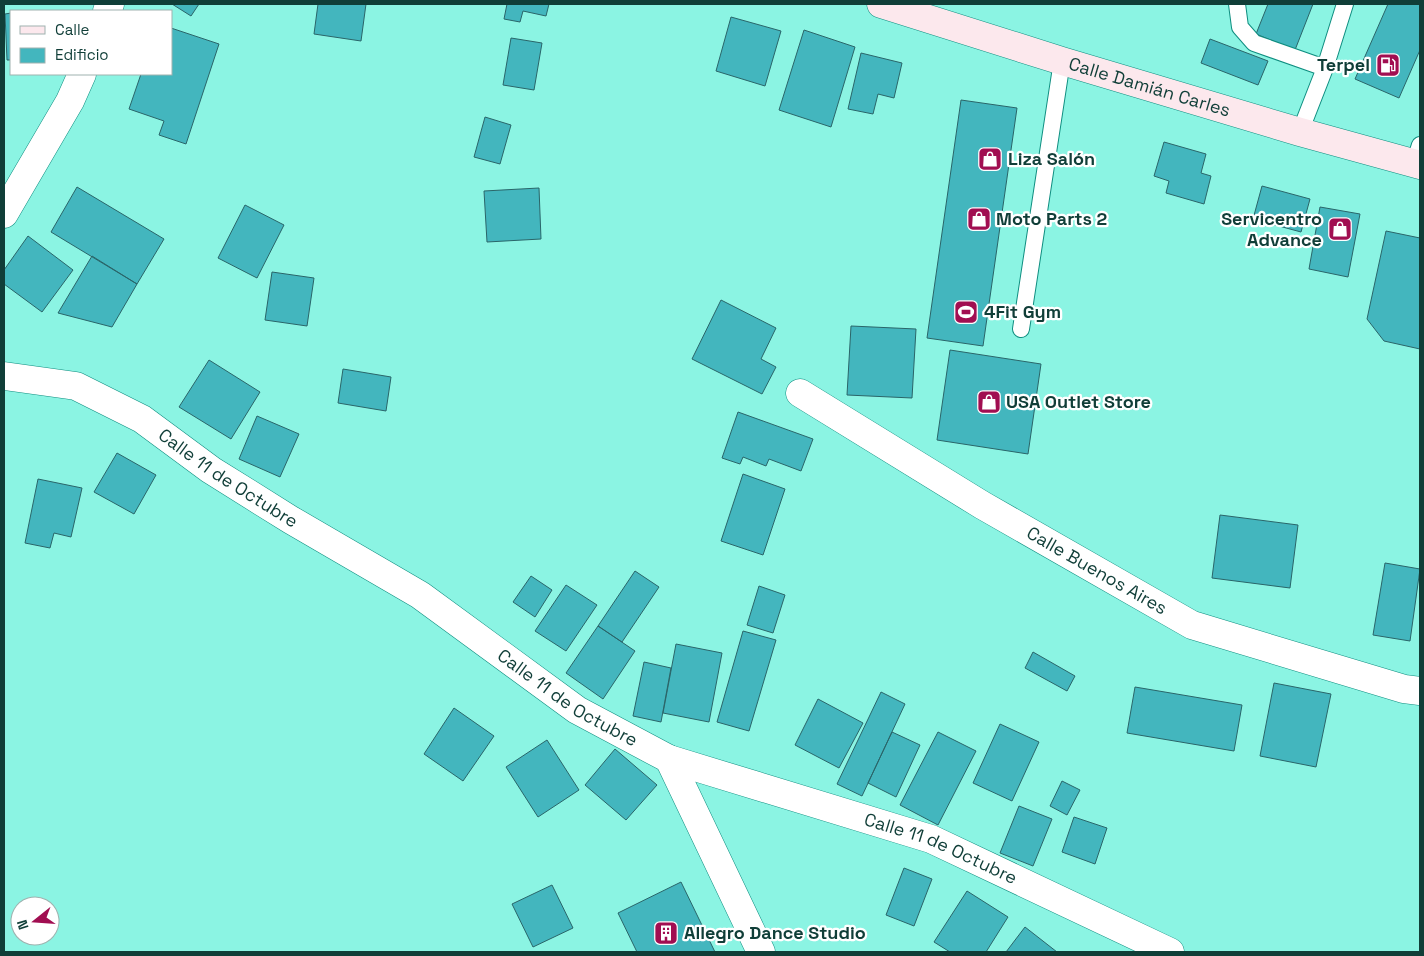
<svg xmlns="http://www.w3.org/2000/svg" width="1424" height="956" viewBox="0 0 1424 956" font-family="'Space Grotesk',sans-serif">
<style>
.building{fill:#43b6be;stroke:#2a6569}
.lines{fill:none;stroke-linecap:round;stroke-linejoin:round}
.lane-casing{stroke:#0f8e80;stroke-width:18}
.street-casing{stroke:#0f8e80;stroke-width:29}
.secondary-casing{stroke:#0f8e80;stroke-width:29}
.lane{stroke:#fff;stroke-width:16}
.street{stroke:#fff;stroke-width:28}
.secondary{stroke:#fce8ed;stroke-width:28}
.labels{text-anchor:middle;stroke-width:4.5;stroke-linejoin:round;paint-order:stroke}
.poi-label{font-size:18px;font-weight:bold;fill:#103e38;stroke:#fff;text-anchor:start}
.street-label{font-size:18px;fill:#103e38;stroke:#fff}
</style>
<rect width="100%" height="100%" fill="#8bf4e3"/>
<path class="building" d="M172 4H199L191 16Z
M318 4H366L361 41 314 34Z
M507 4H549L546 16 523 11 520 22 504 19Z
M1268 4H1313L1295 50 1256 34Z
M1388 4H1420V50L1399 98 1355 79Z
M11 13V60H7L5 14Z
M731 17 781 31 765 86 716 71Z
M171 28 219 44 186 144 159 135 164 121 129 109 141 74H171Z
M804 30 855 47 831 127 779 110Z
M511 38 542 43 534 90 503 85Z
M1210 39 1268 61 1258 85 1201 63Z
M861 53 902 63 894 98 878 94 873 114 848 109Z
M961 100 1017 108 983 346 927 338Z
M485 117 511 125 500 164 474 157Z
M1164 142 1206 154 1201 173 1211 176 1204 204 1166 193 1169 181 1154 176Z
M1262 186 1310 199 1301 232 1253 219Z
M77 187 164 239 137 284 51 232Z
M539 188 541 239 487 242 484 191Z
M245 205 284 225 257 278 218 258Z
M1320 207 1360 214 1348 277 1309 269Z
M1386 231 1420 238V349L1384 341 1367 319Z
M28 236 73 270 42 312 4 284V270Z
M92 256 137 284 112 327 58 313Z
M272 272 314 278 307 326 265 320Z
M721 300 776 328 761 359 776 367 762 394 692 359Z
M851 326 916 329 912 398 847 395Z
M950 350 1041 364 1028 454 937 440Z
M209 360 260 392 231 439 179 407Z
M343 369 391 377 386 411 338 403Z
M738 412 813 439 801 471 769 459 766 466 743 457 740 464 722 458Z
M257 416 299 434 280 477 239 459Z
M117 453 156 475 134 514 94 492Z
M743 474 785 489 763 555 721 541Z
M38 479 82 488 71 537 54 533 50 548 25 543Z
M1220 515 1298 525 1290 588 1212 578Z
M1385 563 1420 569 1410 641 1373 635Z
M635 571 659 587 622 642 598 626Z
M531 576 552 590 535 617 513 602Z
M566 585 597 605 566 651 535 631Z
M759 586 785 595 773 633 747 625Z
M598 626 635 651 603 699 566 673Z
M743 631 776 640 749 731 717 722Z
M676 644 722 653 709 722 663 713Z
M1033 652 1075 676 1067 691 1025 668Z
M644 662 671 668 661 722 633 716Z
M1274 683 1331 694 1316 767 1260 756Z
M1135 687 1242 705 1234 751 1127 733Z
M881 692 905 704 862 796 837 784Z
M818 699 863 723 839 768 795 745Z
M454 708 494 736 463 781 424 754Z
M1000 724 1039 742 1012 801 973 783Z
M892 732 920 745 896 797 868 783Z
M938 732 976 751 938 825 900 805Z
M547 740 579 790 538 817 506 767Z
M615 749 657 785 626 820 585 785Z
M1062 781 1080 790 1067 815 1050 806Z
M1019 806 1052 819 1033 866 1000 853Z
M1074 817 1107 828 1095 864 1062 852Z
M904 868 932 879 914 926 886 915Z
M681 882 715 952H637L618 913Z
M552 885 573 928 533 947 512 904Z
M967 891 1008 917 986 952H950L934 942Z
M1025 927 1057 952H1006Z"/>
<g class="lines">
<g class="lane-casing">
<path id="lane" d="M1237 4 1240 27 1254 43 1325 68
M1300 132 1325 68 1345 4
M1414 164 1420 145
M1021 329 1062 61"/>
</g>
<g class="street-casing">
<g id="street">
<path d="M107 11 110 4"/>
<path d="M4 214 70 101 82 74"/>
<path id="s1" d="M4 376 76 386 142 419 211 470 291 520 420 595 577 710 669 759 931 839 1170 952"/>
<path id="s2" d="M800 393 982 505 1192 625 1404 689 1420 691"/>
<path d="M669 759 761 952"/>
</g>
</g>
<g class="secondary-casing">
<g id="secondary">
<path id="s3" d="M881 4 1062 61 1300 132 1420 165"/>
</g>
</g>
<use href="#lane" class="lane"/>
<use href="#street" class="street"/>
<use href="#secondary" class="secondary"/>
</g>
<defs>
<g id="fuel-square" transform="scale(1.25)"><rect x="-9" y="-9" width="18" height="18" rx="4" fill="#a10e51" stroke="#fff"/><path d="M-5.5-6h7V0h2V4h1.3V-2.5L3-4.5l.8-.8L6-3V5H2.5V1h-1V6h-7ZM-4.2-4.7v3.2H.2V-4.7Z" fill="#fff"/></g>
<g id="shop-square" transform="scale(1.25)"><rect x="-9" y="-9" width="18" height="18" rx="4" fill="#a10e51" stroke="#fff"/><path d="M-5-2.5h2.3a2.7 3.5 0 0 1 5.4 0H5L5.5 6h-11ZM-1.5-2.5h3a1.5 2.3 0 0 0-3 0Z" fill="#fff"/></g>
<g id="stadium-square" transform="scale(1.25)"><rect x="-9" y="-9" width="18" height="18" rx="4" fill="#a10e51" stroke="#fff"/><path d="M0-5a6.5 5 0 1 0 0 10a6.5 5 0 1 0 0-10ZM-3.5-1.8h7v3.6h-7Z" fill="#fff"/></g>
<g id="building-square" transform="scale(1.25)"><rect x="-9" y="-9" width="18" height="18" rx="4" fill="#a10e51" stroke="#fff"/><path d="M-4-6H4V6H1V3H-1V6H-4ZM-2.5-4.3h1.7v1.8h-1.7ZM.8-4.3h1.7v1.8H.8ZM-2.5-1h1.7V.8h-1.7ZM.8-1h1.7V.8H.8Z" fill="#fff"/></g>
</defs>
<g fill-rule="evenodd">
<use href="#fuel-square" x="1388" y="65"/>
<use href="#shop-square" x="990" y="159"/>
<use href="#shop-square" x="979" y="219"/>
<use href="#shop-square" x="1340" y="229"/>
<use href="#stadium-square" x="966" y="312"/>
<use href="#shop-square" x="989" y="402"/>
<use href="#building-square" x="666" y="933"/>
</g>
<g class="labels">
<g class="poi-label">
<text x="1370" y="71" text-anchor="end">Terpel</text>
<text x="1008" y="165">Liza Salón</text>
<text x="996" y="225">Moto Parts 2</text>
<text x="1322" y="225" text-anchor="end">Servicentro<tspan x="1322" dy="21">Advance</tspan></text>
<text x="984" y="318">4Fit Gym</text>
<text x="1006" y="408">USA Outlet Store</text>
<text x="684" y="939">Allegro Dance Studio</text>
</g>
<g class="street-label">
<text dy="6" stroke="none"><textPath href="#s3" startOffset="281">Calle Damián Carles</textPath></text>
<text dy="6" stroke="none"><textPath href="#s1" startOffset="251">Calle 11 de Octubre</textPath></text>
<text dy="6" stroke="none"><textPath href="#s2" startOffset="346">Calle Buenos Aires</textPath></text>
<text dy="6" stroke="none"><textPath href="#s1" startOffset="656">Calle 11 de Octubre</textPath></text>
<text dy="6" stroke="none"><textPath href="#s1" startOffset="1061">Calle 11 de Octubre</textPath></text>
</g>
</g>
<rect width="1424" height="956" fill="none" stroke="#103e38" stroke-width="10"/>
<rect x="10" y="10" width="162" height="65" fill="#ffffff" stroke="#9fb2af"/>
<rect x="20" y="26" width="25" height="8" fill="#fce8ed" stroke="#9fb2af"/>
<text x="55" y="35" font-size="15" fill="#103e38">Calle</text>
<rect x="20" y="48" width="25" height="15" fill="#43b6be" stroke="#9fb2af"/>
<text x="55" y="60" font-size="15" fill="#103e38">Edificio</text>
<g transform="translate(35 921) rotate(253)"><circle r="24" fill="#ffffff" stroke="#9fb2af"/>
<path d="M0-4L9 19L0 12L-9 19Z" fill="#a10e51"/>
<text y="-8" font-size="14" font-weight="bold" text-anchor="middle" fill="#103e38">N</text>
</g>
</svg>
